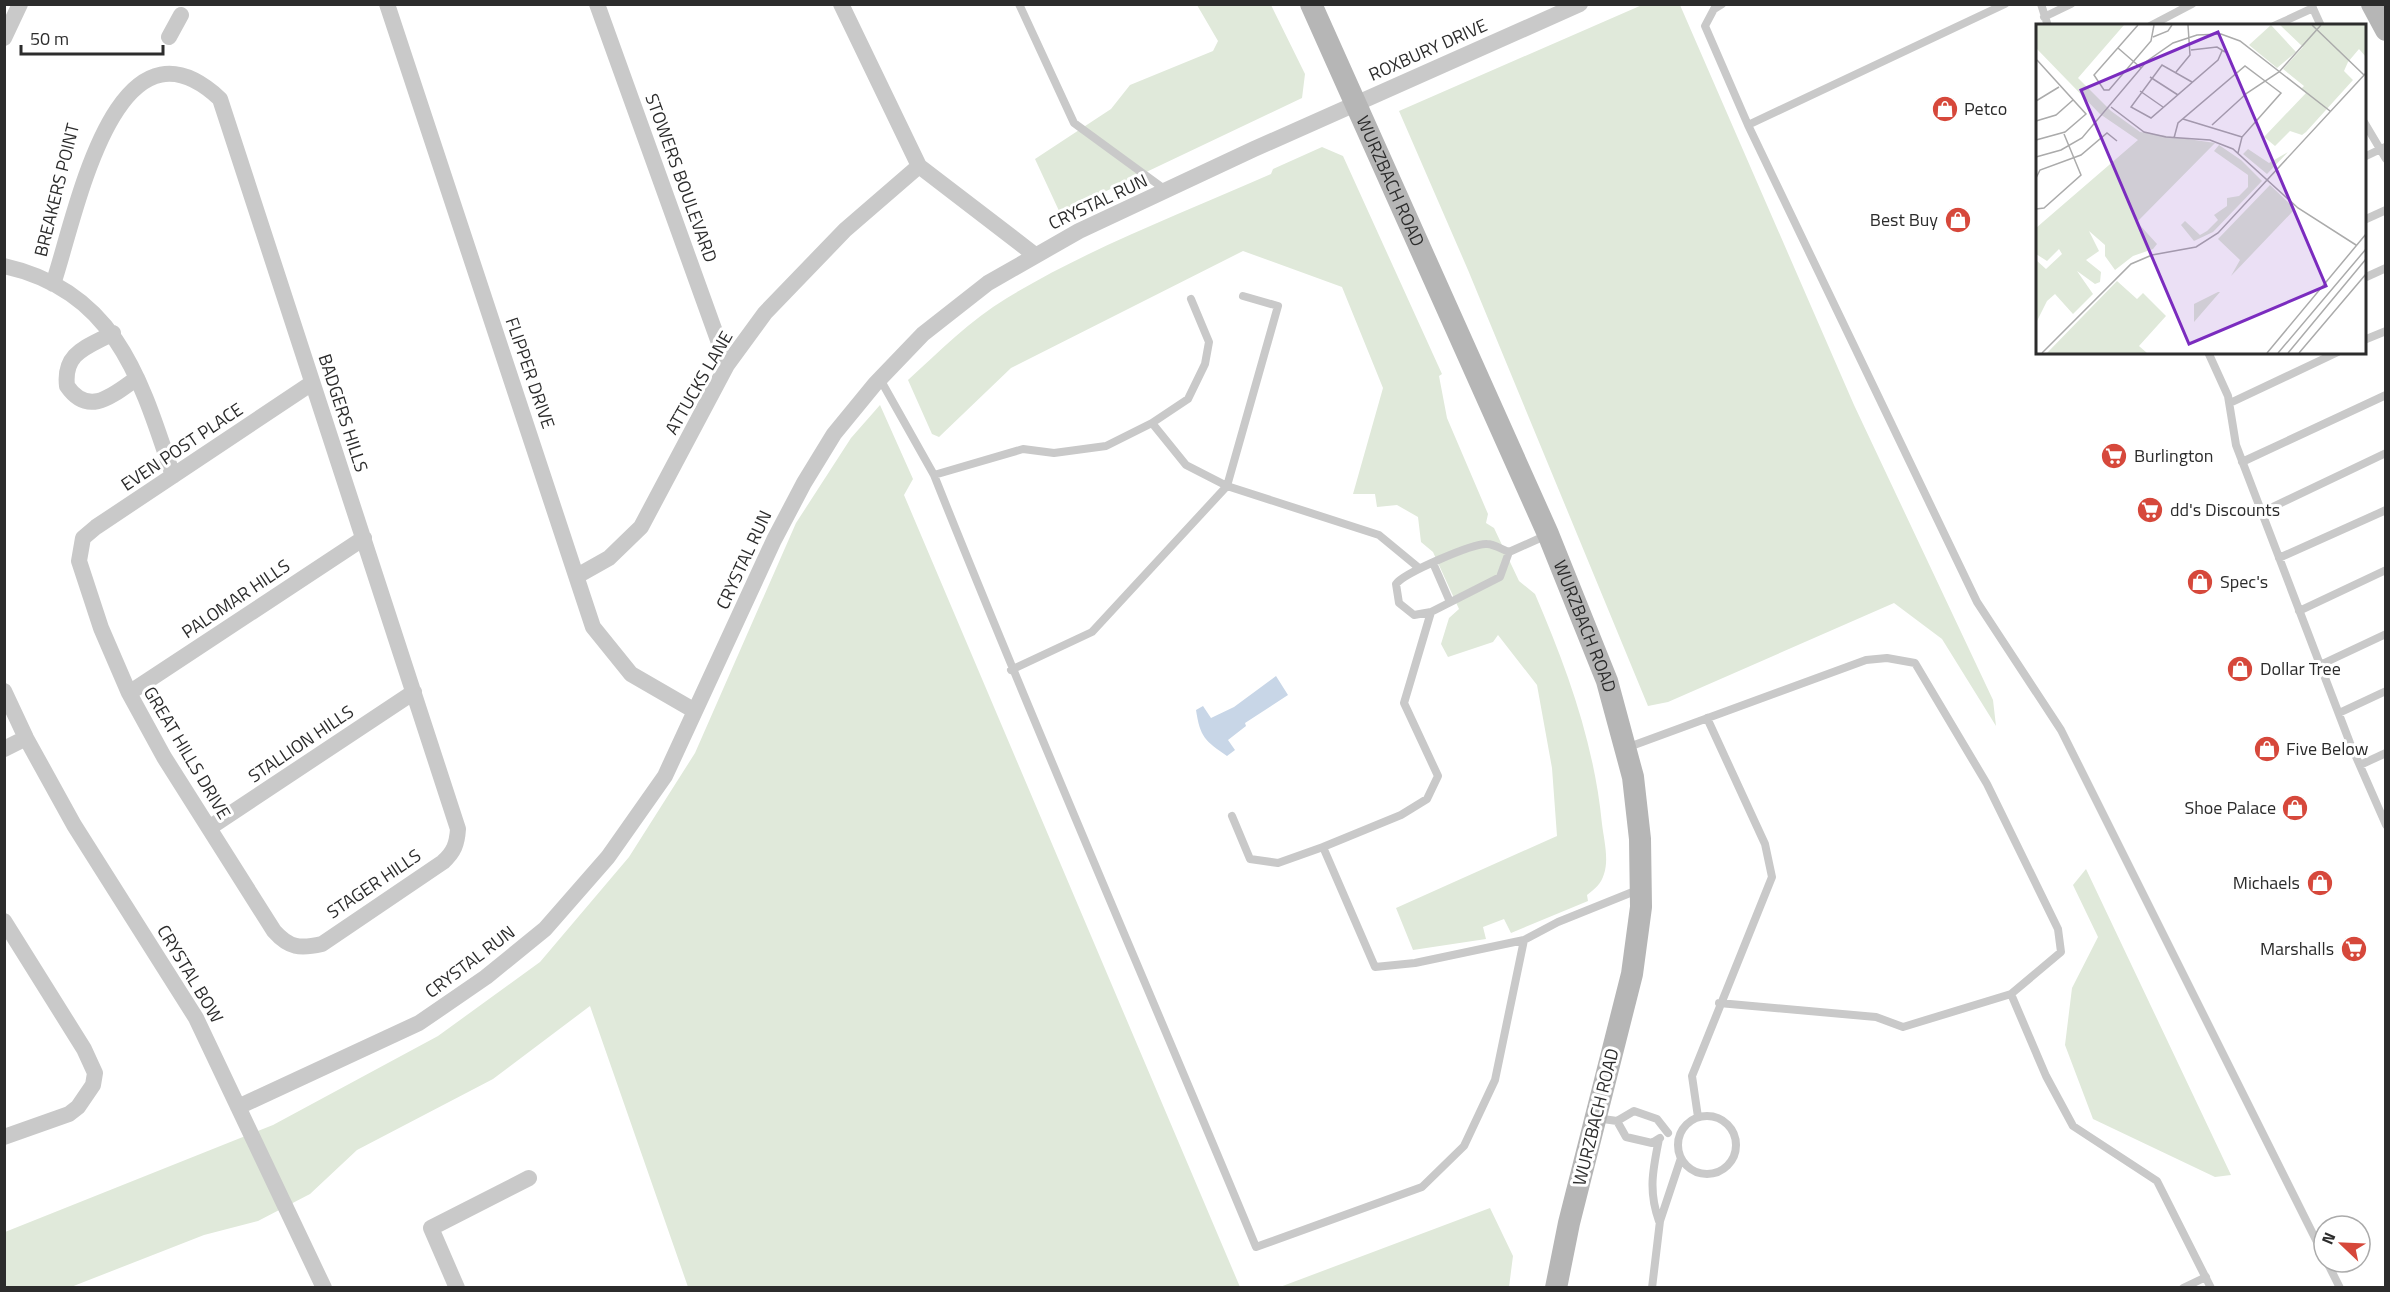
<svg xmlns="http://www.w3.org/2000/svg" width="2390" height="1292" viewBox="0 0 2390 1292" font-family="'Titillium Web',sans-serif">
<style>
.green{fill:#e0e9da}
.water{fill:#c8d6e7}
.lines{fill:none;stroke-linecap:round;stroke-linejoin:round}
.service{stroke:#c9c9c9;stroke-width:8}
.minor{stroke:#c9c9c9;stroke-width:16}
.secondary{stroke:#b6b6b6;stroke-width:22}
.labels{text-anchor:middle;stroke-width:6;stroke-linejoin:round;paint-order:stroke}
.street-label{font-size:18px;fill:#2c2c2c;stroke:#fff}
.poi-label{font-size:18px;fill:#2c2c2c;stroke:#fff;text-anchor:start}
.inset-road{fill:none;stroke:#ababab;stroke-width:1.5}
.view{fill:#7b2cbf;fill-opacity:0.15;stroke:#7b2cbf;stroke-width:3}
.inset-edge{fill:none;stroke:#2c2c2c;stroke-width:3}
</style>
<rect width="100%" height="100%" fill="#fff"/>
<path class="green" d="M1197 5H1271L1305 74 1302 98 1060 213 1035 159 1111 109 1130 85 1213 51 1218 41Z
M1642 5H1680L1854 405 1993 700 1996 726 1942 639 1894 603 1668 702 1648 706 1468 270 1399 111Z
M1322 147 1343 156 1442 374 1439 376 1447 418 1488 514 1486 523 1494 528 1519 581 1535 594C1567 669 1594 742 1602 824 1604 840 1609 859 1604 874 1601 884 1595 889 1587 895L1588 901 1511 933 1504 919 1483 927 1486 939 1413 950 1396 908 1557 836 1552 768 1537 685 1498 635 1493 642 1448 657 1441 644 1449 618 1459 609 1433 552 1421 542 1418 517 1397 505 1377 507 1375 494H1353L1383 388 1342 287 1243 251 1011 368 939 437 932 434 908 380C939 352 970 320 1007 298 1089 248 1183 213 1271 174L1273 169Z
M880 405 913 479 904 495 1240 1287H688L590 1006 493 1079 357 1150 310 1194 258 1221 204 1235 71 1287 5 1288V1232L273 1125 438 1036 540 962 629 857 695 753 796 523 851 438Z
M2086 869 2231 1175 2215 1177 2093 1119 2065 1045 2072 988 2098 937 2073 885Z
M1490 1208 1513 1256 1509 1287H1280Z"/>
<path class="water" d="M1276 676 1288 695 1245 723 1246 726 1228 740 1235 750 1227 756C1205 741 1200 737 1196 710L1203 706 1211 718 1234 707Z"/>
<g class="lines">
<path class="service" d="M1019 4 1074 123 1167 191
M1722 4 1714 9 1705 26 1748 125 2005 4
M2041 4 2048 26
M2311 4 2321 26
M2044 17 2071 4
M2150 26 2192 4
M2274 26 2313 8
M2364 122 2386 159
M1748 125 1977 602 2061 730 2324 1256
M2364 157 2385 147
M2364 220 2386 210
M2364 278 2386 268
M2364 340 2386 331
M2208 352 2228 396 2236 445 2350 743 2386 825
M880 379 934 475 1023 449 1054 453 1106 446 1152 423 1186 465 1227 486 1379 535 1419 568
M2230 403 2338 352
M1152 423 1188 399 1205 364 1209 342 1191 299
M2242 462 2386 395
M934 475C1037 734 1149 989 1256 1247L1422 1187 1464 1146 1495 1080 1524 940
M2262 512 2386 453
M1509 552C1503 550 1494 544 1487 544 1473 543 1404 573 1396 584L1399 603 1414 615 1431 612 1500 577 1509 552 1547 535
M2279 558 2386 510
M1433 563 1450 602
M2299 611 2386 570
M1431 612 1404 703 1438 776 1427 799 1401 815 1323 847 1375 967 1415 963 1524 940 1558 922 1640 889
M2320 665 2386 634
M1011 670 1092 632 1227 486 1278 306 1243 296
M2339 713 2386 691
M1626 748 1866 660 1887 658 1915 663 1987 784 2058 929 2061 952 2011 994 2046 1076 2073 1126 2157 1181 2211 1288
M2360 765 2386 753
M1232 816 1250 859 1278 863 1323 847
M1719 1003 1876 1017 1903 1027 2011 994
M1678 1145a29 29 0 1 1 58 0a29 29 0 1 1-58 0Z
M1698 1117 1692 1076 1772 877 1765 844 1707 718
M1596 1118 1617 1121 1634 1111 1657 1119 1668 1133
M1617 1121 1626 1137 1652 1143 1660 1138
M1659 1139C1653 1169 1648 1191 1659 1221
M2327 1262 2340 1288
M1652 1288 1660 1221 1681 1158
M2183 1288 2206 1277"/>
<path class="minor" d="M387 4 593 627 631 674 695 711
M597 4 727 365
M841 4 919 166 1035 255
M169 37 181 15
M4 38 20 4
M4 266C116 291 141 380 173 476
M53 284C75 221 114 0 220 99L458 829C457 844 454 852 443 862L322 944C300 949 289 948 274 931L164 757 129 693 101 628 79 561 83 538 96 527 312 383
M113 333C88 347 63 352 67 386 89 418 114 394 137 378
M577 576 609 558 641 527 727 365 765 313 845 230 919 166
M4 691 26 738 74 825 196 1018 324 1288
M129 693 364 538
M4 749 26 738
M209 828 414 692
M4 921 84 1049 95 1073 93 1085 78 1107 69 1114 4 1137
M238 1107 419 1023 486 977 545 929 608 857 665 776 774 540 804 483 834 434 875 384 923 334 988 283 1079 231 1254 149 1580 4
M457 1288 431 1228 529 1178"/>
<g class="secondary">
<path id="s1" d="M1311 4 1548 534 1607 681 1633 777 1640 839 1641 907 1632 974 1569 1223 1556 1288"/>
<path d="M2372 4 2386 30"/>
</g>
</g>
<defs>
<g id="shop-disc" transform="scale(1.35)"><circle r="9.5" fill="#d6483b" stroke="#fff"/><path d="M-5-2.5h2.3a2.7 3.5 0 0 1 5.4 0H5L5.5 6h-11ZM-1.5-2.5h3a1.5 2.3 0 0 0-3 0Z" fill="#fff"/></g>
<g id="supermarket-disc" transform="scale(1.35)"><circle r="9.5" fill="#d6483b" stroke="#fff"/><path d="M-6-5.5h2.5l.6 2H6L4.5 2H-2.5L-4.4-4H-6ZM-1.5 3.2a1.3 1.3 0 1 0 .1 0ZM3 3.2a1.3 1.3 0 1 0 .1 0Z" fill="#fff"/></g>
</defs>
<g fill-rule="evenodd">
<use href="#shop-disc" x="1945" y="109"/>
<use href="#shop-disc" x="1958" y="220"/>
<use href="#supermarket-disc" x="2114" y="456"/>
<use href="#supermarket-disc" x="2150" y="510"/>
<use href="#shop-disc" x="2200" y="582"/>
<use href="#shop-disc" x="2240" y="669"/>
<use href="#shop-disc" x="2267" y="749"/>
<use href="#shop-disc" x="2295" y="808"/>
<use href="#shop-disc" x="2320" y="883"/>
<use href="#supermarket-disc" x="2354" y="949"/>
</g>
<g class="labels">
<g class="street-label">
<text transform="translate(1428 50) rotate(-24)" y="6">ROXBURY DRIVE</text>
<text transform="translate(681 178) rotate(70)" y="6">STOWERS BOULEVARD</text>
<text dy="6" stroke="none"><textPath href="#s1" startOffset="194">WURZBACH ROAD</textPath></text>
<text transform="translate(57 190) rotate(-76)" y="6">BREAKERS POINT</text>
<text transform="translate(1098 202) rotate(-25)" y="6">CRYSTAL RUN</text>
<text transform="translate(530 373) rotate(71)" y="6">FLIPPER DRIVE</text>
<text transform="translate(699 383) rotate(-60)" y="6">ATTUCKS LANE</text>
<text transform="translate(343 413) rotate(72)" y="6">BADGERS HILLS</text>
<text transform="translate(182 447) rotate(-34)" y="6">EVEN POST PLACE</text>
<text transform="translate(744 560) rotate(-65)" y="6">CRYSTAL RUN</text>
<text transform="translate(236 599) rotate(-34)" y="6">PALOMAR HILLS</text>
<text dy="6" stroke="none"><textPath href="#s1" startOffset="680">WURZBACH ROAD</textPath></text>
<text transform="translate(301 744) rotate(-34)" y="6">STALLION HILLS</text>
<text transform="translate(187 753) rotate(59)" y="6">GREAT HILLS DRIVE</text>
<text transform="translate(374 884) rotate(-34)" y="6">STAGER HILLS</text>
<text transform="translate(470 962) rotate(-37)" y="6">CRYSTAL RUN</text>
<text transform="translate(190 974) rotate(59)" y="6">CRYSTAL BOW</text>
<text transform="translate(1596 1117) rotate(-76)" y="6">WURZBACH ROAD</text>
</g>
<g class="poi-label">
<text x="1964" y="115">Petco</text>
<text x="1938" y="226" text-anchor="end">Best Buy</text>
<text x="2134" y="462">Burlington</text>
<text x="2170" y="516">dd's Discounts</text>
<text x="2220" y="588">Spec's</text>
<text x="2260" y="675">Dollar Tree</text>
<text x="2286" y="755">Five Below</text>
<text x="2276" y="814" text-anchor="end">Shoe Palace</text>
<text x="2300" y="889" text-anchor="end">Michaels</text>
<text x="2334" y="955" text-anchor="end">Marshalls</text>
</g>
</g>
<g transform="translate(2036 24)">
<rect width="330" height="330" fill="#fff"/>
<path d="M0 1H88L42 54 75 87 104 108 179 119 101 198 121 220 117 225 97 232 79 246 69 232V221L53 207 63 227 50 236 65 248 64 258 59 260 41 247 57 270 37 290 19 270 11 277 1 297 0 236 10 245 26 230 23 225 11 237 0 230V204L102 116 64 90 0 24ZM235 1 260 28 241 44 213 21ZM244 1H330V33L323 25 312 38 308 47 317 56 270 108 266 111 254 107 239 122 228 113 270 69 265 65 268 62 247 45 267 23ZM183 121 205 136 226 157 177 208 158 217 145 201 149 197 164 211 171 207 182 196 178 191 191 182V174L203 172 212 163V151L178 127ZM212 125 233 139 252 128 231 150 207 130ZM234 161 259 185 195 252 204 236 182 215ZM81 257 101 275 107 269 130 292 103 322 111 329H11ZM182 268H184L158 298V280Z" fill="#e0e9da"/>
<path class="inset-road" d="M102 1 58 51 68 66H73L115 17 118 1M276 1 328 51M117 13 132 7 136 1M82 24 105 44M155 26 181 23 189 28M140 48 154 31 152 1M114 53 142 71M156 58 126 41 95 83 115 94 182 36 186 27M104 67 127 83M0 77 23 63M75 83 108 108 130 113 174 116 197 125 262 184 320 221M147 95 206 113M0 97 20 91 37 76M176 101 211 69 243 48 285 1M138 114 142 99 209 42 245 69 206 113 202 129M0 116 29 108 50 90 1 36M0 133 25 126 46 114 111 37 137 19 161 11 185 10 204 17 294 87M0 154 4 146 45 131 71 109 81 117M0 185 8 184 45 151 28 110M6 329 95 240 116 231 160 223 182 209 330 49M231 329 330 210M242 329 330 225M252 329 330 235M263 329 330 250"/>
<path class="view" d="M182 8 290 262 153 320 45 66Z"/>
<rect width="330" height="330" class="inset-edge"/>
</g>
<rect width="2390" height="1292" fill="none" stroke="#2c2c2c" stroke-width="12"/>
<g transform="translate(2342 1244) rotate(293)"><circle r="28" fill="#ffffff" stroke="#ababab" stroke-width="1.5"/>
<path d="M0-4.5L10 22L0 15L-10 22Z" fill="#d6483b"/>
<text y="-9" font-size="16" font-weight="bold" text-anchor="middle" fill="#2c2c2c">N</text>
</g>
<path d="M21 45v9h142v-9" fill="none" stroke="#2c2c2c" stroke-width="3"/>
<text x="30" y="45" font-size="18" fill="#2c2c2c" stroke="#ffffff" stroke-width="4.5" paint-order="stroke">50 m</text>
</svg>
